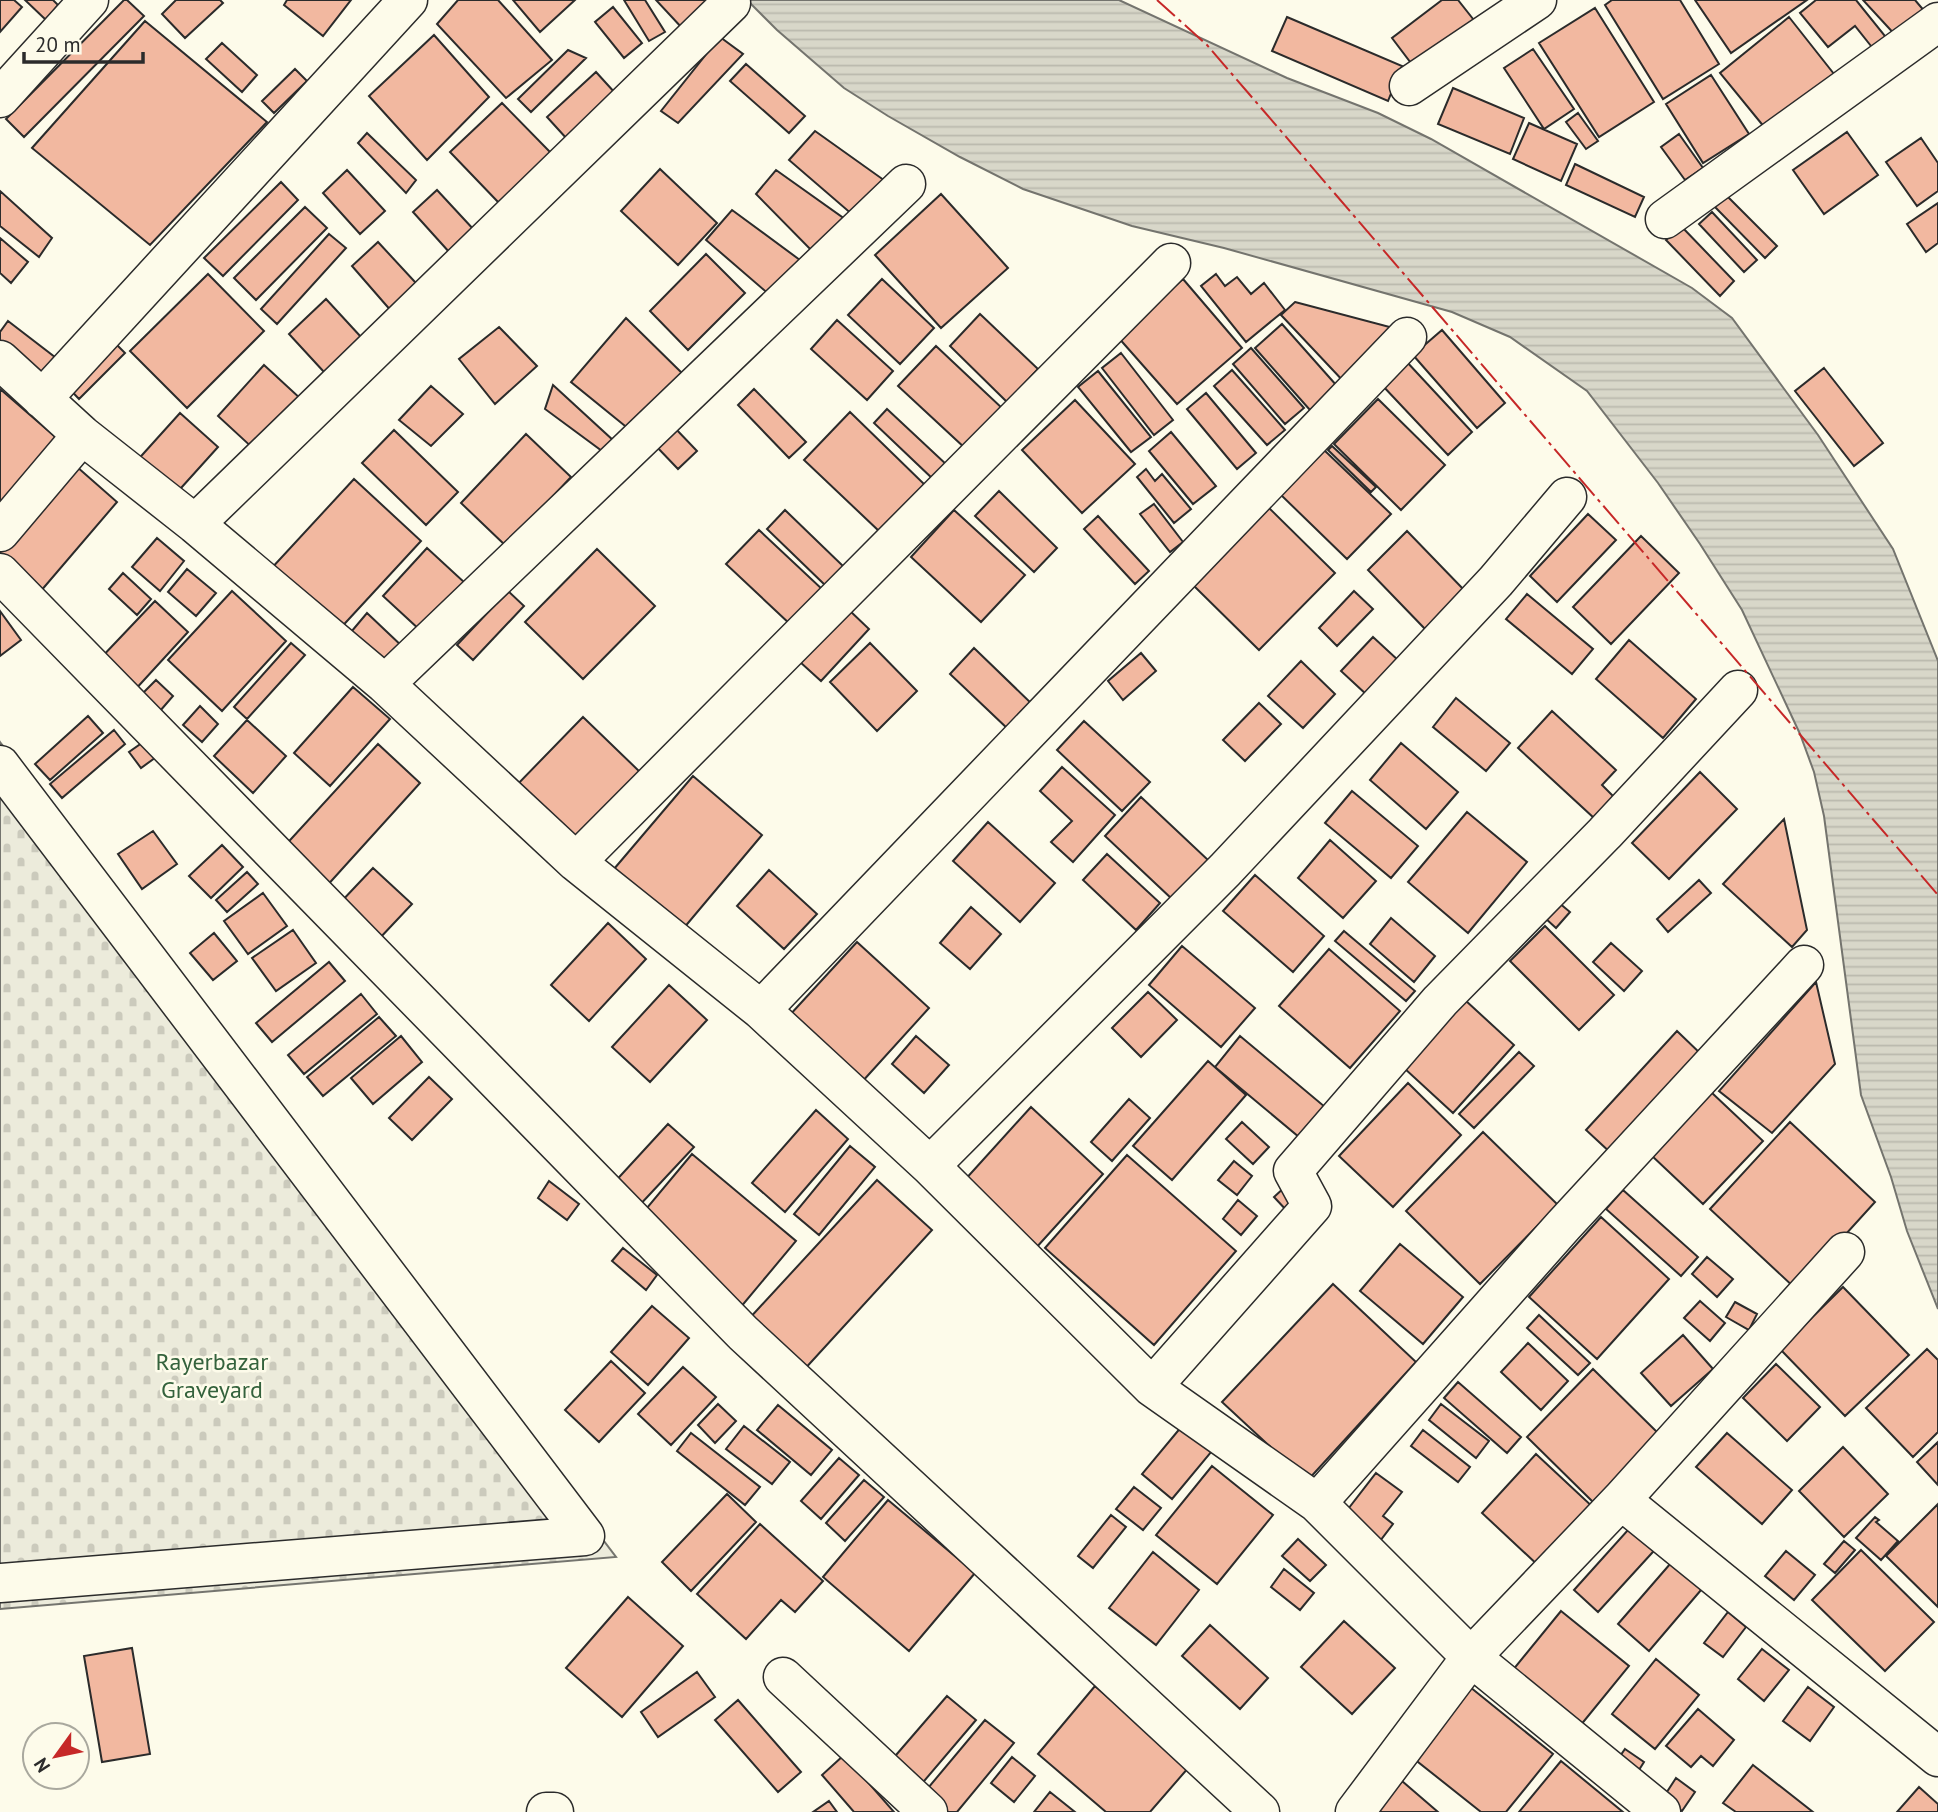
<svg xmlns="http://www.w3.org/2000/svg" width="1938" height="1812" viewBox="0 0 1938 1812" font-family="'PT Sans',sans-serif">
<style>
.cemetery{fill:url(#cemetery-stones);stroke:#74746e;stroke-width:2}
.water{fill:url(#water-rules);stroke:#74746e;stroke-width:2}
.building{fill:#f2b8a0;stroke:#2b2b2b;stroke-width:2}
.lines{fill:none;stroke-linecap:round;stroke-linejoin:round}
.minor-casing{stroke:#2b2b2b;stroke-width:41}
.minor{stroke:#fdfbea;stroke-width:38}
.power{stroke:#c62828;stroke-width:2;stroke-dasharray:24 5 3.5 5;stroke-linecap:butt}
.labels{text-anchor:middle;stroke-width:5;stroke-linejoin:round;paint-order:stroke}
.park-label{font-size:24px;fill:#34623c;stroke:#fdfbea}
</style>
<defs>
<pattern id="cemetery-stones" width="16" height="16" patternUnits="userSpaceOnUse" patternTransform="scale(1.75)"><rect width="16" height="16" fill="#ecebdb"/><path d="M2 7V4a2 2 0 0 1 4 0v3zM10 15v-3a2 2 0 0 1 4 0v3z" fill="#cbcabc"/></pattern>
<pattern id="water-rules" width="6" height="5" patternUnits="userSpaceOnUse" patternTransform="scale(1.75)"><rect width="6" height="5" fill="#d8d7c9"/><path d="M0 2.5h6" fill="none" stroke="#bab9ad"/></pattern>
</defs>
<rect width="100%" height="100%" fill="#fdfbea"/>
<path class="cemetery" d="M0 742 616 1557 0 1609Z"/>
<path class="water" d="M747 0H1119L1287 78 1378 113 1431 139 1692 288 1732 318 1818 435 1893 549 1938 661V1309L1907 1231 1891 1177 1861 1095 1824 816 1814 772 1800 734 1742 610 1700 544 1658 483 1587 391 1510 337 1452 312 1224 248 1132 226 1023 189 960 157 888 116 844 88 777 30Z"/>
<path class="building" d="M0 0H14L22 7 0 32Z
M25 0H53L58 5 46 20Z
M124 0H127L144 16 24 137 6 119Z
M176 0H220L223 3 185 38 162 14Z
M287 0H351L323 36 284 5Z
M458 0H498L552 60 506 98 437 24Z
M513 0H575L540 32Z
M624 0H645L665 32 649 41Z
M656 0H705L710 5 683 29Z
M1442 0H1458L1477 24 1417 71 1392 38Z
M1612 0H1680L1719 64 1663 99 1605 5Z
M1695 0H1807L1731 53Z
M1816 0H1856L1889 41 1875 51 1855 26 1828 47 1800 13Z
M1863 0H1915L1926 13 1898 38Z
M613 7 642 43 624 58 595 22Z
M1595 8 1654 102 1599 137 1539 43Z
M1287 17 1402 66 1388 101 1272 51Z
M1789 17 1834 74 1765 128 1720 73Z
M145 21 267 122 150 245 32 148Z
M434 35 489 97 427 160 369 96Z
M720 37 743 54 678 123 661 111Z
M222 43 257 75 242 92 206 59Z
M1533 49 1574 109 1544 129 1504 68Z
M568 50 586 58 531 112 518 99Z
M746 64 805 116 789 133 730 81Z
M295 69 307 81 274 113 262 101Z
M596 72 616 94 567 139 547 117Z
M1711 75 1749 134 1703 163 1666 104Z
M1453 88 1524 118 1510 154 1438 124Z
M502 103 551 153 499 203 450 152Z
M1578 113 1598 141 1586 149 1566 122Z
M1529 123 1577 144 1561 181 1513 159Z
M815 131 888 183 854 216 789 160Z
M1847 132 1878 175 1824 214 1793 170Z
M367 133 416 180 406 193 358 143Z
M1679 134 1703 168 1685 180 1661 147Z
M1921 138 1938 163V191L1917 206 1886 162Z
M1575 164 1644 197 1635 217 1566 185Z
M660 169 717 223 678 265 621 211Z
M347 170 385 211 360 234 323 193Z
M776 170 849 222 816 255 756 194Z
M281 182 298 200 223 276 204 258Z
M437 190 475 231 450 253 413 212Z
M0 191 52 238 39 257 0 226Z
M941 194 1008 268 941 328 875 255Z
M1727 196 1777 246 1765 258 1715 207Z
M1938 203V243L1926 252 1907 224Z
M305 207 327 228 256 300 234 278Z
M732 210 804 263 771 296 706 240Z
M1712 212 1757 260 1744 272 1699 224Z
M1681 226 1734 281 1720 296 1666 240Z
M329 234 346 248 277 324 261 309Z
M0 238 28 262 11 283 0 273Z
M378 242 427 295 399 320 352 266Z
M706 254 745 293 688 350 650 311Z
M208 274 264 331 187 408 130 351Z
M1216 274 1225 286 1237 277 1251 294 1264 283 1285 310 1246 342 1201 286Z
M882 279 934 328 900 364 848 315Z
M1183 279 1242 348 1177 404 1117 336Z
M326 299 373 350 336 385 289 334Z
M1295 302 1401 330 1346 384 1281 315Z
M980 314 1038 369 1007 402 950 346Z
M626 318 688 379 630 430 571 382Z
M837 320 893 371 867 400 811 349Z
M8 321 60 361 45 382 0 347V332Z
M1282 324 1337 386 1310 410 1255 348Z
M499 327 537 366 495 404 459 359Z
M1442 330 1505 403 1477 428 1413 355Z
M109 337 125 353 79 399 63 382Z
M936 346 1003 409 966 449 898 386Z
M1251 348 1304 408 1285 424 1233 364Z
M1121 353 1173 420 1154 435 1102 368Z
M1406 361 1472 432 1448 455 1381 384Z
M264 365 302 400 256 451 218 416Z
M1824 368 1883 443 1854 466 1795 391Z
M1232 370 1285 430 1267 445 1214 386Z
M1098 371 1151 437 1131 452 1078 387Z
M553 385 615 442 602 451 545 409Z
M431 386 463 414 431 446 399 420Z
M0 389 67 447 0 526Z
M754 389 806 442 789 458 738 405Z
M1206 393 1256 453 1237 469 1187 409Z
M1378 399 1445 465 1401 510 1334 444Z
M1075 400 1135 464 1082 513 1022 450Z
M887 409 948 466 934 480 874 423Z
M850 412 925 485 880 532 804 460Z
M180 413 218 447 172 498 134 464Z
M674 427 697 451 678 469 655 445Z
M394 430 458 492 426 525 362 463Z
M1171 432 1216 486 1193 504 1149 451Z
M526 434 571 477 506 546 461 503Z
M1332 446 1376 487 1371 492 1328 450Z
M1323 449 1391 514 1347 559 1280 494Z
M68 459 117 502 40 592 0 557V538Z
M1146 469 1155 481 1162 474 1191 509 1174 523 1137 477Z
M354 479 421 541 336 633 269 571Z
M999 491 1057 548 1034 572 975 516Z
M1154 504 1183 542 1170 552 1140 514Z
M1268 507 1335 573 1259 650 1192 584Z
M785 510 844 567 826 586 767 529Z
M954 510 1025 575 981 622 911 557Z
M1588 514 1616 540 1557 602 1530 576Z
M1098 516 1149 571 1135 584 1084 529Z
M759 530 823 590 791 625 726 564Z
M1407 531 1466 592 1426 630 1368 570Z
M1641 536 1679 573 1611 644 1573 607Z
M157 538 184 561 160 591 132 567Z
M427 548 465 583 421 631 383 596Z
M597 549 655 606 583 679 525 622Z
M187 569 216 593 196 616 168 592Z
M123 573 151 599 137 615 109 589Z
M232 591 286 641 222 711 168 660Z
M508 591 524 606 473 660 457 645Z
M1354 591 1373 609 1337 646 1319 628Z
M1527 594 1593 649 1572 674 1506 619Z
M155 601 188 632 133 692 98 661Z
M848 609 869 629 821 681 800 662Z
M0 611 21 640 0 656Z
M367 613 405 649 381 670 346 638Z
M1373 637 1399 661 1367 695 1341 671Z
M1629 640 1696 699 1663 738 1596 679Z
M291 643 305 655 247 719 234 707Z
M870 643 917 691 877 731 830 682Z
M974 648 1033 705 1009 730 950 674Z
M1141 653 1156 671 1123 700 1108 681Z
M1301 661 1335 694 1303 728 1268 696Z
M156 680 173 696 160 711 142 694Z
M353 687 390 719 330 786 294 753Z
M1456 698 1510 743 1486 771 1433 727Z
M1259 703 1281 724 1245 761 1223 740Z
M200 706 218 724 202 742 183 725Z
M1552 711 1616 770 1602 785 1614 797 1594 818 1518 748Z
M88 716 103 733 50 780 35 764Z
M583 717 641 773 570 847 512 790Z
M247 720 286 756 253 793 214 756Z
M1084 721 1150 782 1122 811 1057 750Z
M114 730 125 744 62 798 50 784Z
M149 738 159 755 141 768 129 752Z
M1401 743 1458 792 1426 829 1370 780Z
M378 744 420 783 324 889 281 850Z
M1062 767 1115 815 1073 862 1051 842 1072 821 1040 791Z
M1700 772 1737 809 1669 879 1632 843Z
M693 776 762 835 683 929 614 869Z
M1352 791 1418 846 1391 878 1325 823Z
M1141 797 1208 860 1172 899 1105 836Z
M1467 812 1527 862 1468 933 1408 882Z
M1784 819 1807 930 1792 947 1723 884Z
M988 822 1055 883 1020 922 953 861Z
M153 831 177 864 142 889 118 854Z
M1330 840 1376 881 1343 918 1298 878Z
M222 845 243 867 211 898 189 876Z
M1107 854 1160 903 1136 930 1083 880Z
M373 868 412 904 378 940 339 904Z
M769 870 817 914 784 949 737 906Z
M247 872 258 884 227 912 216 900Z
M1255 875 1324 936 1293 972 1223 911Z
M1699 880 1711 893 1668 932 1657 919Z
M263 893 287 926 248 954 224 921Z
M1558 902 1570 912 1556 928 1545 918Z
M971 907 1001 934 970 969 940 943Z
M1391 918 1435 956 1414 982 1370 944Z
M608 923 646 959 589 1021 551 985Z
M1545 926 1614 995 1579 1030 1510 961Z
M293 930 316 963 276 991 252 958Z
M1344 931 1415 991 1406 1001 1335 941Z
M214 933 237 961 213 980 190 953Z
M857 942 929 1008 861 1083 788 1017Z
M1611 943 1642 971 1624 991 1593 962Z
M1182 946 1255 1008 1221 1047 1149 985Z
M1329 949 1400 1011 1350 1068 1279 1006Z
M329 962 345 981 272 1042 256 1023Z
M1816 982 1835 1064 1772 1133 1719 1091Z
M669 985 707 1020 650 1082 612 1047Z
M1148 992 1177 1020 1141 1057 1112 1028Z
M361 994 377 1014 304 1074 288 1055Z
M1465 1000 1514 1045 1453 1113 1404 1068Z
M379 1017 396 1036 323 1096 307 1077Z
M1677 1031 1703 1056 1612 1154 1586 1130Z
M401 1036 422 1062 373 1104 351 1078Z
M916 1036 949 1065 924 1093 892 1064Z
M1240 1036 1325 1107 1299 1137 1215 1067Z
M1519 1052 1534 1066 1474 1128 1459 1114Z
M1208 1061 1246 1095 1172 1180 1133 1146Z
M429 1077 452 1099 412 1140 389 1118Z
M1408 1083 1461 1135 1393 1207 1339 1156Z
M1711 1092 1763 1141 1703 1204 1651 1155Z
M1129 1099 1150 1118 1112 1161 1091 1142Z
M1031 1107 1103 1174 1035 1249 963 1182Z
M816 1110 848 1139 785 1212 752 1183Z
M1242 1122 1269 1147 1253 1164 1226 1139Z
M1790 1122 1875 1202 1796 1289 1710 1209Z
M668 1124 694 1147 636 1209 611 1186Z
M1483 1132 1558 1205 1480 1284 1406 1211Z
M850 1146 875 1167 819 1235 794 1214Z
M692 1154 796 1241 740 1308 636 1221Z
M1127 1155 1236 1251 1154 1345 1045 1248Z
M1234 1161 1252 1176 1237 1195 1218 1180Z
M877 1180 932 1230 802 1372 747 1321Z
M549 1181 579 1204 567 1220 538 1198Z
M1286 1186 1300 1201 1288 1212 1274 1197Z
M1623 1190 1698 1257 1681 1276 1606 1209Z
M1238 1200 1257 1216 1241 1235 1223 1219Z
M1601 1217 1669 1279 1597 1359 1529 1297Z
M1400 1244 1463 1297 1423 1344 1360 1291Z
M623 1248 657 1275 646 1290 612 1261Z
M1707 1257 1733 1279 1717 1297 1692 1274Z
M1333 1284 1416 1362 1307 1481 1222 1402Z
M1843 1287 1909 1355 1845 1416 1780 1349Z
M1700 1301 1725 1323 1710 1341 1684 1318Z
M1735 1302 1757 1314 1749 1330 1726 1317Z
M652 1306 689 1338 648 1385 611 1352Z
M1539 1315 1590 1363 1578 1375 1527 1328Z
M1683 1335 1713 1369 1671 1406 1641 1373Z
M1528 1343 1568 1381 1541 1410 1501 1372Z
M1927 1349 1938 1360V1432L1913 1457 1866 1408Z
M611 1361 645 1393 599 1442 565 1410Z
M1776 1364 1820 1407 1787 1441 1743 1398Z
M683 1367 716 1397 671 1445 638 1414Z
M1593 1369 1659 1434 1593 1502 1527 1437Z
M1458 1382 1521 1437 1507 1453 1444 1398Z
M718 1404 736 1421 715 1443 698 1425Z
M1441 1404 1489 1441 1476 1458 1429 1420Z
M778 1405 832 1450 811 1475 757 1430Z
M744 1426 790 1462 772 1484 726 1449Z
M1182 1426 1212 1451 1172 1499 1142 1474Z
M1423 1430 1470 1467 1458 1482 1411 1446Z
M691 1433 760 1487 745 1505 677 1451Z
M1727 1433 1792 1490 1762 1524 1696 1467Z
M1938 1442V1485L1917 1462Z
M1843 1447 1888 1494 1844 1537 1799 1491Z
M1536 1454 1596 1510 1541 1568 1482 1513Z
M839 1458 859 1475 821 1519 801 1501Z
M1212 1466 1273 1515 1217 1584 1156 1535Z
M1376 1473 1402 1492 1383 1516 1393 1524 1380 1541 1345 1513Z
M864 1480 884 1497 845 1541 826 1523Z
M1134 1487 1161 1508 1143 1530 1116 1509Z
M727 1494 756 1522 691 1591 662 1562Z
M888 1500 975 1573 909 1651 823 1577Z
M1938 1504V1607L1886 1556Z
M1111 1515 1126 1527 1093 1568 1078 1556Z
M1875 1517 1879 1520 1876 1522 1898 1541 1881 1560 1856 1538Z
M1637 1520 1662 1542 1598 1612 1574 1590Z
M760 1524 823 1581 795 1612 781 1600 746 1639 697 1594Z
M1298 1539 1326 1565 1310 1581 1282 1556Z
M1844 1541 1855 1550 1835 1573 1824 1564Z
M1861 1550 1934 1622 1885 1671 1812 1600Z
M1786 1551 1815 1575 1794 1600 1765 1576Z
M1153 1552 1199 1590 1156 1645 1109 1608Z
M1677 1556 1707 1583 1649 1651 1618 1624Z
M1284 1569 1314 1593 1300 1610 1271 1587Z
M628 1597 683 1646 622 1717 566 1668Z
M1561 1611 1629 1666 1580 1726 1512 1671Z
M1728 1612 1746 1627 1723 1657 1704 1643Z
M1344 1621 1395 1668 1352 1714 1301 1667Z
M1210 1625 1268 1678 1240 1709 1182 1656Z
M132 1648 150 1754 102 1762 84 1656Z
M1762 1649 1789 1670 1764 1701 1738 1679Z
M1656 1659 1699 1695 1655 1749 1612 1714Z
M697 1672 715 1697 658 1737 641 1712Z
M1095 1686 1189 1767 1150 1812H1106L1038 1754Z
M1470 1687 1553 1754 1506 1812H1481L1413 1758Z
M1808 1687 1834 1707 1810 1741 1783 1721Z
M947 1696 976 1720 919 1787 890 1762Z
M738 1700 801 1772 778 1792 715 1720Z
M1698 1709 1734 1740 1713 1766 1701 1756 1691 1767 1666 1746Z
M985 1720 1014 1743 957 1812H944L923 1794Z
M1625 1749 1644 1762 1637 1773 1618 1759Z
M844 1755 894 1812H854L822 1775Z
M1012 1757 1035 1776 1014 1802 991 1783Z
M1561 1761 1623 1812H1519Z
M1753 1765 1813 1812H1736L1723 1803Z
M1676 1778 1695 1792 1682 1811 1663 1798Z
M1402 1781 1438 1812H1376Z
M1919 1787 1938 1804V1812H1897Z
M1050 1792 1075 1812H1034Z
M829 1801 837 1812H813Z"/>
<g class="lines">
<g class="minor-casing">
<path id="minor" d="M1409 86 1537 0
M0 98 89 0
M1665 219 1938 22
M0 360 82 435 195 524 385 684 576 862 761 1010 930 1166 1152 1387 1317 1503 1471 1657 1661 1812
M42 399 408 0
M195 524 731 3
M0 532 82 435
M0 573 743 1333 1260 1812
M385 684 906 184
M0 765 585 1536 0 1583
M576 862 1171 263
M761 1010 1407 337
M930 1166 1225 870 1496 581 1567 497
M1152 1387 1312 1206 1293 1171 1440 1001 1605 833 1738 690
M1621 1500 1938 1757
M1317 1503 1563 1226 1804 965
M783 1677 928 1812
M546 1812H554
M1355 1812 1471 1657 1621 1500 1845 1252"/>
</g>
<use href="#minor" class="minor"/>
<path class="power" d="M1157 0 1207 45 1938 895"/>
</g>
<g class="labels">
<g class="park-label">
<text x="212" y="1370">Rayerbazar<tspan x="212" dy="28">Graveyard</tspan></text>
</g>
</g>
<g transform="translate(56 1756) rotate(237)"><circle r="33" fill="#fdfbea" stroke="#a9a89e" stroke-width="2"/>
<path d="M0-5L12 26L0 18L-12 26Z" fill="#c62828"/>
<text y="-10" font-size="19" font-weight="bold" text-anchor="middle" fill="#2b2b2b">N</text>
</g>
<path d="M24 52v10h119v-10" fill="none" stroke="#2b2b2b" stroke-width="3.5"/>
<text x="35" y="52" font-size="21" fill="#2b2b2b" stroke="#fdfbea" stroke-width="5" paint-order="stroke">20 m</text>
</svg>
